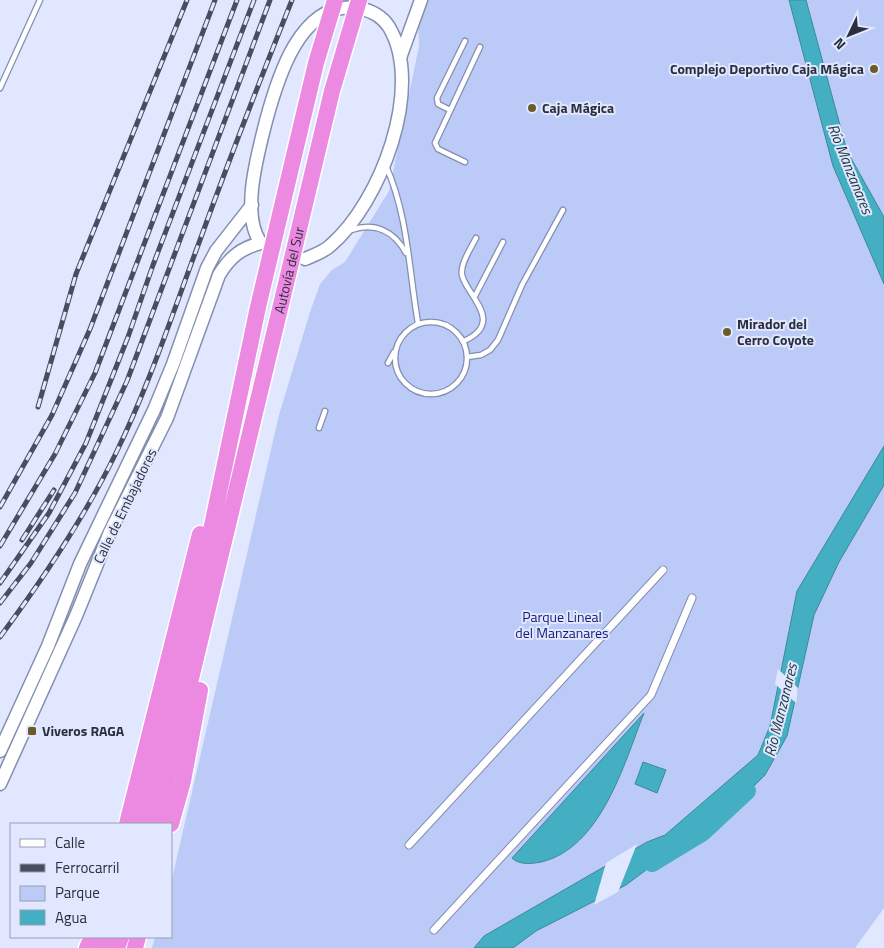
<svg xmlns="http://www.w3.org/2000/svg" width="884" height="948" viewBox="0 0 884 948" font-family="'Titillium Web',sans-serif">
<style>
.green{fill:#bccaf7}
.water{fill:#44afc2;stroke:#3c899a}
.pier{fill:#e0e7fe}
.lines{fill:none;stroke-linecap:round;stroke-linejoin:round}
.river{stroke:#44afc2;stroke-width:18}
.service-casing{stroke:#838eb0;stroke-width:7}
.pedestrian-casing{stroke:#838eb0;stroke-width:9}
.secondary-casing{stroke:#838eb0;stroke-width:15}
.motorway-casing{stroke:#fff;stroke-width:19}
.service{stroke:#fff;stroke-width:4.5}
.pedestrian{stroke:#fff;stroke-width:7}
.secondary{stroke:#fff;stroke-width:12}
.motorway{stroke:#ec8ae1;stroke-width:16}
.rail-casing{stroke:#494d5d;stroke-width:5}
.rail{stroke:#e0e7fe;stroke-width:3;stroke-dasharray:9;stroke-linecap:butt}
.motorway-bridge-casing{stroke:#fff;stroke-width:19;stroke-linecap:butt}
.motorway-bridge{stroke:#ec8ae1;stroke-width:16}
.poi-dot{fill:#6b5b28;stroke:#e0e7fe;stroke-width:2}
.labels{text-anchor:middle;stroke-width:4;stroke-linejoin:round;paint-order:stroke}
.poi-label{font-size:14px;font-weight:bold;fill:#2b2f3d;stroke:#e0e7fe;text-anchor:start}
.street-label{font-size:14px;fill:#2b2f3d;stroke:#e0e7fe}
.park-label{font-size:14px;fill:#171978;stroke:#e0e7fe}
.water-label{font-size:15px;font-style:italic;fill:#1b3338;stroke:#e0e7fe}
</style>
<rect width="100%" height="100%" fill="#e0e7fe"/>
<path class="green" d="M417 0H884V908L855 948H152L155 937H171V883L279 415 310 312 320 284 332 270 345 262 389 191 419 46Z"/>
<path class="water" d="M789 0H806L847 151 884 217V284L833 166Z
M884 446V485L839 562 814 615 787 736 765 775 742 798 626 885 536 931 513 948H474L484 936 647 842 665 835 758 755 770 726 797 591Z
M644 713C624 764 601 848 541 862 531 864 519 865 512 858Z
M643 762 666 770 657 793 635 784Z"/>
<path class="pier" d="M778 669 798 688 796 703 775 684Z
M637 844 618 892 594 905 606 863Z"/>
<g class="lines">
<path class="river" d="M652 863 703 832 747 791"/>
<g class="service-casing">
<path id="service" d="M0 88 40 0
M450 110 438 104 437 98 465 41
M465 162 438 149 435 143 480 47
M386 166C408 215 409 271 418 323
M351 230C375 222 394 231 406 253
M475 296 503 242
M395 358a36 36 0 1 1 72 0a36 36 0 1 1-72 0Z
M464 341C506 322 466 295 462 275 460 264 471 248 476 238
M467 357 481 355 490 350 498 340 522 285 563 210
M388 363 394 352
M319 428 325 411"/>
</g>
<g class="pedestrian-casing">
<path id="pedestrian" d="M409 845 663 570
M434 930 651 695 692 598"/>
</g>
<g class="secondary-casing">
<path id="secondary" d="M400 58 421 0
M0 751 48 646 80 564 154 410 173 364 207 268 216 251 252 205
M0 784 76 616 110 532 167 418 219 275C230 257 241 248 261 243 240 215 258 153 266 121 277 80 300 0 357 8 370 10 382 16 389 27 425 87 380 203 331 245 324 252 314 255 305 259"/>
</g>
<g class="motorway-casing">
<path id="motorway" d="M127 824 200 534
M141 824 201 578 258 307
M156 824 279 313
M171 824 183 781 200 690
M87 948 92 937
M104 948 108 937
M117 948 121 937
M135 948 138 937"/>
</g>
<use href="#service" class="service"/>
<use href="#pedestrian" class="pedestrian"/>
<use href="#secondary" class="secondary"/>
<use href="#motorway" class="motorway"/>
<g class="rail-casing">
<path id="rail" d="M38 407 76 274 187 0
M0 507 52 415 90 329 215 0
M22 540 54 490
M0 546 55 454 95 373 237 0
M0 583 49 513 86 443 128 337 153 265 254 0
M0 603 31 563 75 493 127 381 270 0
M0 637C43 579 83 520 115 455 149 386 173 312 200 240 229 160 260 80 292 0"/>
</g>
<use href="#rail" class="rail"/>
<g class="motorway-bridge-casing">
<g id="motorway-bridge">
<path d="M258 307 316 63 335 0"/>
<path id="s1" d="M279 313 332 91 359 0"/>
</g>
</g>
<use href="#motorway-bridge" class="motorway-bridge"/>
</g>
<g class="poi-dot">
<circle cx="874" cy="69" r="5"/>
<circle cx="532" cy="108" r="5"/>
<circle cx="727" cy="332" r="5"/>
<rect x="27" y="726" width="10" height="10" rx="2.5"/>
</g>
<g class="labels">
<g class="poi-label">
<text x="864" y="74" text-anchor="end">Complejo Deportivo Caja Mágica</text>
<text x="542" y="113">Caja Mágica</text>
<text x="737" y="329">Mirador del<tspan x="737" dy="16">Cerro Coyote</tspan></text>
<text x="42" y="736">Viveros RAGA</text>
</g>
<g class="street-label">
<text dy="5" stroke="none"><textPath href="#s1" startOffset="44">Autovía del Sur</textPath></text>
<text transform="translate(125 506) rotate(-64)" y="5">Calle de Embajadores</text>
</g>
<g class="park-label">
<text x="562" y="622">Parque Lineal<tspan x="562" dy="16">del Manzanares</tspan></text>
</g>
<g class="water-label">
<text transform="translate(850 169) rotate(68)" y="5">Río Manzanares</text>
<text transform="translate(781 710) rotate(-76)" y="5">Río Manzanares</text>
</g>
</g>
<rect x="10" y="823" width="162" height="115" fill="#e0e7fe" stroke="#989db1"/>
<rect x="20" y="839" width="25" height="8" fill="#ffffff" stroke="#989db1"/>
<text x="55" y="848" font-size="15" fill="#2b2f3d">Calle</text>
<rect x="20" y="864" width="25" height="8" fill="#494d5d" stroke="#989db1"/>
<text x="55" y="873" font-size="15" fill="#2b2f3d">Ferrocarril</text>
<rect x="20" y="886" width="25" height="15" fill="#bccaf7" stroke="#989db1"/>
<text x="55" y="898" font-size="15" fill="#2b2f3d">Parque</text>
<rect x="20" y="910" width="25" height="15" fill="#44afc2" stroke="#989db1"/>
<text x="55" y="923" font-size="15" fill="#2b2f3d">Agua</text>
<g transform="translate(849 35) rotate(227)" stroke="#e0e7fe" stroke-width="4" paint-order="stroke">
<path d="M0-4L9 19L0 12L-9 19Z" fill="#2b2f3d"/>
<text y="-8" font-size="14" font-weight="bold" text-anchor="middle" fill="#2b2f3d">N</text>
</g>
</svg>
